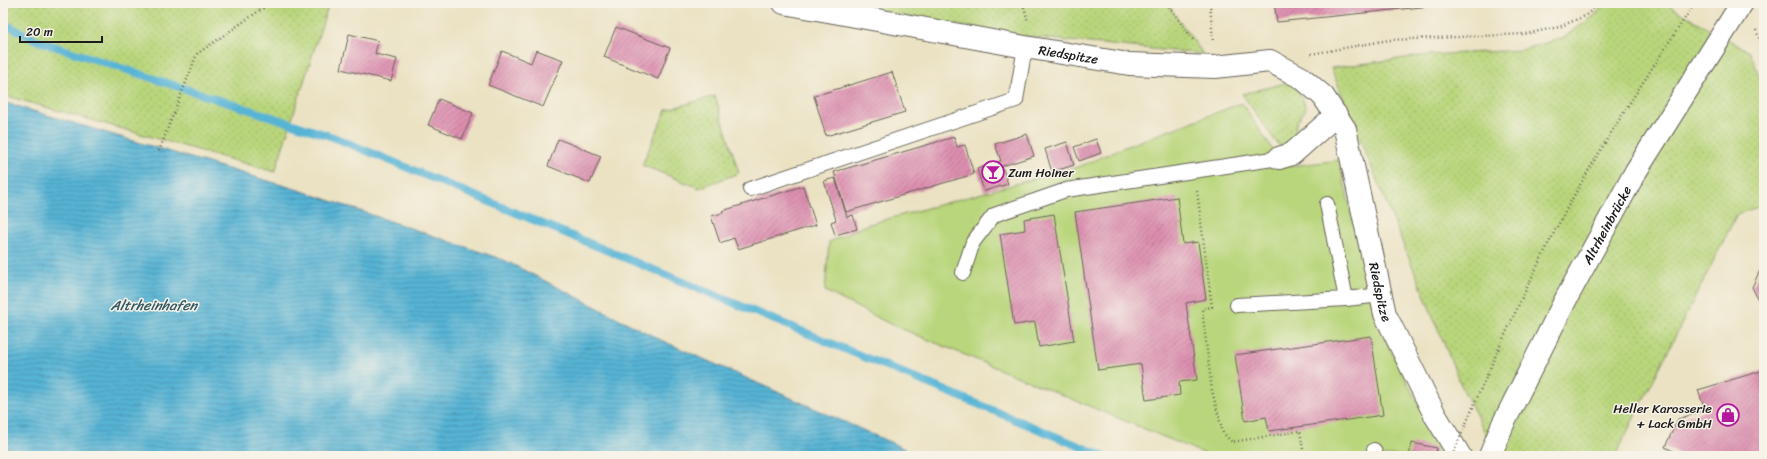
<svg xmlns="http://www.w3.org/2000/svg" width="1767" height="459" viewBox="0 0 1767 459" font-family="Sriracha,sans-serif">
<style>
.grass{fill:url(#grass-dots);stroke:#6a794c}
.garden{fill:#b9d67c;stroke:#6a794c}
.water{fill:url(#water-rules);stroke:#3a6878}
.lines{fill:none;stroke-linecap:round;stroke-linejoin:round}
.stream{stroke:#57b4d5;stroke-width:8}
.building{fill:url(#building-hatch)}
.lane-casing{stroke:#646156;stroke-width:16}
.street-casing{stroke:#646156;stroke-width:24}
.secondary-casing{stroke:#646156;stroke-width:24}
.path{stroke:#646156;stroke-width:2.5;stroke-dasharray:1 3;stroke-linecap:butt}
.lane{stroke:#fff;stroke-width:14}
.street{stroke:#fff;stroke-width:22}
.secondary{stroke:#fff;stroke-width:22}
.path-bridge{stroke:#646156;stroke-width:2.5;stroke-dasharray:1 3;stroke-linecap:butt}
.labels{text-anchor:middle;stroke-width:3;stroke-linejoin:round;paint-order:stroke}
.street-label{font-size:13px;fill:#1c1c1c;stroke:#f7f3e8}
.poi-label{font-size:13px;fill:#1c1c1c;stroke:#f7f3e8;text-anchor:start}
.water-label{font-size:14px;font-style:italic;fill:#345966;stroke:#f7f3e8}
</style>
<defs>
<pattern id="grass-dots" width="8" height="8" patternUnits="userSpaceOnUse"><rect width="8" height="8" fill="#b9d67c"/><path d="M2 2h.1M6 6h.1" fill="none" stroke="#9eb76b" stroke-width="1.8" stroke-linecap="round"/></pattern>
<pattern id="water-rules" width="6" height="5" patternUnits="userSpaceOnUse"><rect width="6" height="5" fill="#57b4d5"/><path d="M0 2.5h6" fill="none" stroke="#4792ac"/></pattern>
<pattern id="building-hatch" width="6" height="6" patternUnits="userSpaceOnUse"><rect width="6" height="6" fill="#dd8fb0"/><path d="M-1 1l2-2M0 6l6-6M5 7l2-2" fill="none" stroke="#b2748e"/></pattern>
</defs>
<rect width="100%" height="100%" fill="#f7f3e8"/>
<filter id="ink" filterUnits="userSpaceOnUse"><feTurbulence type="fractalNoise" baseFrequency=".025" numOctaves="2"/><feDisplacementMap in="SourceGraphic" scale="8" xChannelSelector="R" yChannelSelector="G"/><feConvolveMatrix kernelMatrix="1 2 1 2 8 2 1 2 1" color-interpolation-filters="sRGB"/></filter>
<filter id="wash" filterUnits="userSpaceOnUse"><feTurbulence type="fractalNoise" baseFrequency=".012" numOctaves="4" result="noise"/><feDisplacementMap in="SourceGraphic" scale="16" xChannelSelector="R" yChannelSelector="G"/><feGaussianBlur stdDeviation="0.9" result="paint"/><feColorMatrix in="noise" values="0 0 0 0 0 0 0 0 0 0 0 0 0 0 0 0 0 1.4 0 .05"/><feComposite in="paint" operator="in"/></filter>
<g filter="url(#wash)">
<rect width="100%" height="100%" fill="#ebe2c3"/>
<path class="grass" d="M3 3H329L275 172 3 95Z
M831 3H1167L1203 54 1019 36Z
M1605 3H1664L1750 52 1764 89V205L1737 214 1615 456H1497L1461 385 1331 68 1427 55 1521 50 1563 38 1595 15Z
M1290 82 1302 97 1306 109 1296 123 1295 140 1279 146 1242 94Z
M715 96 739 173 699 188 642 165 666 110Z"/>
<path class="garden" d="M1242 103 1284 167 1339 160 1377 324 1442 450 1440 456H1210L890 324 825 291 829 242 869 224 1081 166 1119 149Z"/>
<path class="water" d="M3 102 302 191 504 260 661 340 921 456H3Z"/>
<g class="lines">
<path class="stream" d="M3 23 38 41 333 137 1103 456"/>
</g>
<g id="blocks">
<path class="building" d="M1274 3H1451V4L1277 22Z
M616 27 670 48 658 79 604 57Z
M349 34 378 41 375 54 397 59 391 81 341 69Z
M536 50 563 60 543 107 488 85 502 51 531 63Z
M892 72 905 112 826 136 814 96Z
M439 99 473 113 462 139 428 125Z
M1027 134 1034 156 1002 166 1008 184 984 191 977 169 1001 161 995 144Z
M954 137 957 147 965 145 974 174 846 212 834 172Z
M558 139 601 156 590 183 548 166Z
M1096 139 1101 153 1079 161 1074 147Z
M1067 142 1074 165 1052 172 1045 149Z
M835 178 847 217 853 215 857 229 835 235 831 222 836 220 824 181Z
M803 186 816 225 738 249 734 238 720 243 711 216 723 213 722 211Z
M1177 197 1183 244 1198 242 1206 299 1186 303 1197 380 1179 382 1180 395 1146 400 1141 364 1098 370 1075 212Z
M1054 214 1074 341 1039 347 1035 322 1014 325 1000 234 1025 230 1024 219Z
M1764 262V312L1752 287Z
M1371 336 1383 415 1269 431 1266 417 1245 421 1235 355Z
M1764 370V456H1683L1665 447 1678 419 1705 410 1698 390Z
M1412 443 1437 448 1435 456H1409Z"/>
</g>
</g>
<g filter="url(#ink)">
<use href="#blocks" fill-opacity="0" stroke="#646156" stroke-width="1"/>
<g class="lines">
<g class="lane-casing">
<path id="lane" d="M750 189 1016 100 1025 47
M1327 204 1346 299
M963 273 973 242 994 215 1066 190 1279 158
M1237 305 1346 299 1381 295
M1374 450 1376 456"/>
</g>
<g class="street-casing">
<g id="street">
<path id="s1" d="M784 3 1025 47 1129 64 1215 67 1270 61 1302 78 1323 96 1345 129 1385 314 1435 415 1460 456"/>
<path d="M1279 158 1292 154 1336 115"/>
</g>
</g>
<g class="secondary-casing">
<g id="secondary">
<path id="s2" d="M1490 456 1503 424 1567 297 1636 171 1742 3"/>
</g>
</g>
<path class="path" d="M1023 3 1028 22
M1167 3 1193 40
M1210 3 1213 42
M1756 30 1764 51
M1311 54 1389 40 1525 34 1559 27 1585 16 1600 3
M159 151 197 54 266 6 267 3
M1197 191 1212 307 1202 309 1212 391 1223 433 1232 442 1300 431 1304 456"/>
<use href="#lane" class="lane"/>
<use href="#street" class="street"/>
<use href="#secondary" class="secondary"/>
<path class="path-bridge" d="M1452 456C1489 370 1526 283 1571 201 1609 133 1652 68 1695 3"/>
</g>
</g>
<defs>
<g id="bar-ring" transform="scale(1.15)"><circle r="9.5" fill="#f7f3e8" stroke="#b5179e" stroke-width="1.5"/><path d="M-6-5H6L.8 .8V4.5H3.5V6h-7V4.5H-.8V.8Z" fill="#b5179e"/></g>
<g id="shop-ring" transform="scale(1.15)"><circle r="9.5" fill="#f7f3e8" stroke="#b5179e" stroke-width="1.5"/><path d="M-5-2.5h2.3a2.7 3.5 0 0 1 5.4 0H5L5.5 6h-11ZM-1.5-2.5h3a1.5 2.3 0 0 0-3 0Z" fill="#b5179e"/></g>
</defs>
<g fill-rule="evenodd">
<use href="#bar-ring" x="993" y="172"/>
<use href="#shop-ring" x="1728" y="415"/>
</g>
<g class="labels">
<g class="street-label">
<text dy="5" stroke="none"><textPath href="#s1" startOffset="289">Riedspitze</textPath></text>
<text dy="5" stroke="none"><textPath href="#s2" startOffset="259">Altrheinbrücke</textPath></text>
<text dy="5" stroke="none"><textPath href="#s1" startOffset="762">Riedspitze</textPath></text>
</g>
<g class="poi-label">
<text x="1008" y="177">Zum Hoiner</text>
<text x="1712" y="413" text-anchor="end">Heller Karosserie<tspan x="1712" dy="15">+ Lack GmbH</tspan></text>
</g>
<g class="water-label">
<text x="154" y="310">Altrheinhafen</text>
</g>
</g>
<rect width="1767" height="459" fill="none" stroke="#f7f3e8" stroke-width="16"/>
<path d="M20 36v6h82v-6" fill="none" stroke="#1c1c1c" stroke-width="2"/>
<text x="26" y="36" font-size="12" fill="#1c1c1c" stroke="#f7f3e8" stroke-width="3" paint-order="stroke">20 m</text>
</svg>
